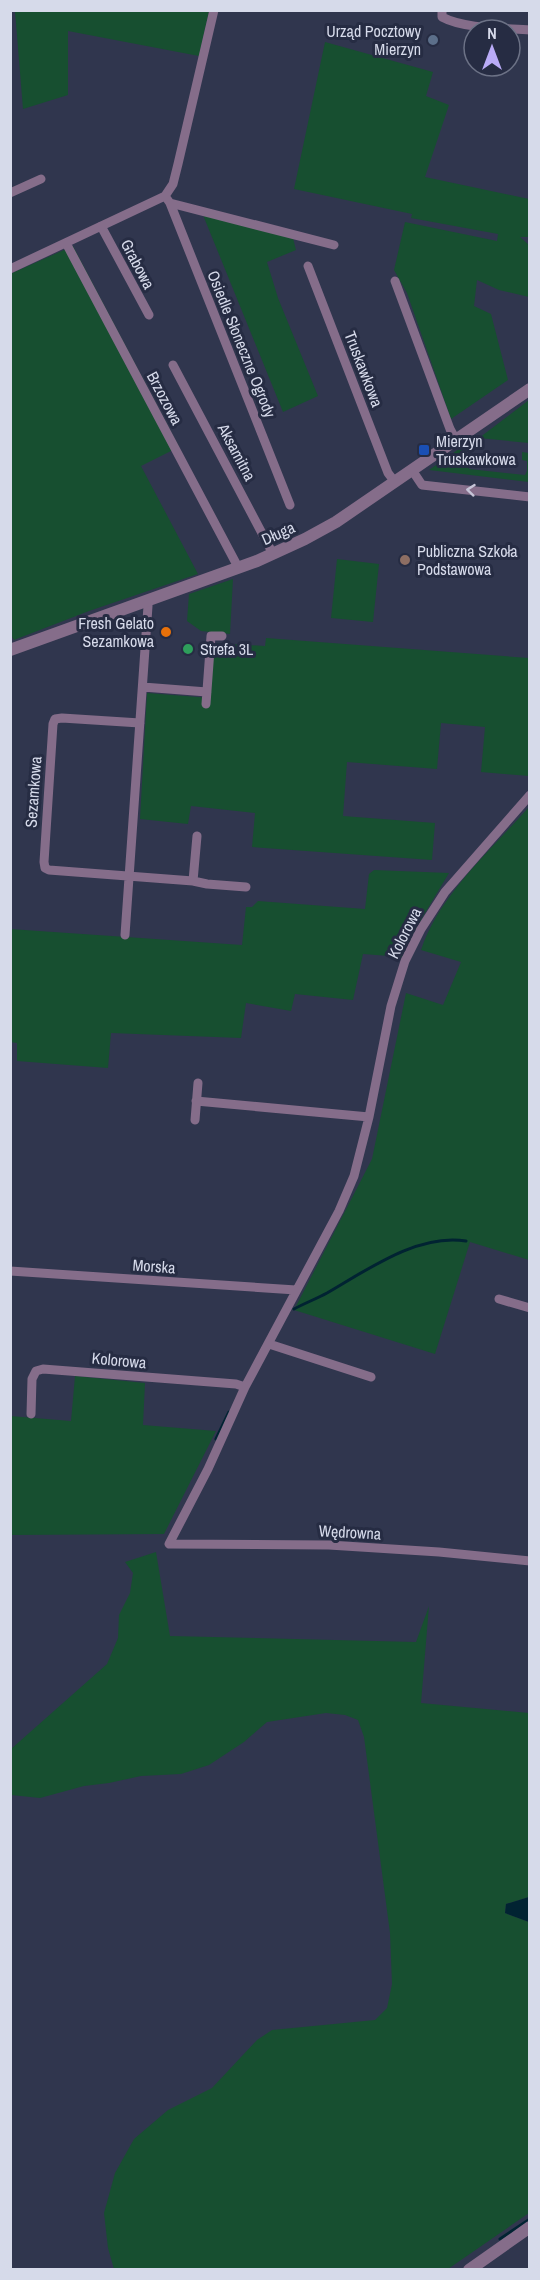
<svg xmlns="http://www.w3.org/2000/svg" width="540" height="2280" viewBox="0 0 540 2280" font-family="'Archivo Narrow',sans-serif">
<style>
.green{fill:#174f30}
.water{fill:#012332}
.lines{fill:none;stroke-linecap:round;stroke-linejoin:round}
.stream{stroke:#012332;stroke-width:3}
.minor{stroke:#856d8a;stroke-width:9}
.tertiary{stroke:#856d8a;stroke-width:12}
.oneway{stroke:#c6c4d7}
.service-dot{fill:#5c6f8a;stroke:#262c43;stroke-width:2}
.transit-dot{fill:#1a4fb4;stroke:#262c43;stroke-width:2}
.education-dot{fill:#8d6e63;stroke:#262c43;stroke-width:2}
.food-dot{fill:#e8710a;stroke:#262c43;stroke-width:2}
.leisure-dot{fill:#2e9e5b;stroke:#262c43;stroke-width:2}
.labels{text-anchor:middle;stroke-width:6;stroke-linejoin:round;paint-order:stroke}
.poi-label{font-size:16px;fill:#d6daea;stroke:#262c43;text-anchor:start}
.street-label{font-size:16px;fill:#d6daea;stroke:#262c43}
</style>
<rect width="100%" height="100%" fill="#30364e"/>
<path class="green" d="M15 11H209L199 56 68 31V95L23 109Z
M325 42 433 72 426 96 449 105 425 177 529 199V237H520L529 245V297L499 290 477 280 474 306 491 314 508 380 451 419 407 293 394 270 405 222 497 241 498 234 411 218 412 214 294 189Z
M203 215 293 238 296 250 267 262 278 298 318 396 283 412Z
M73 246 179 447 141 466 198 574 89 611 14 640 10 634V274Z
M529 400V443L479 438Z
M466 444 465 454H471L468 464 469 469 525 475 527 471V461L522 460V452L529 453V482L429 470Z
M337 559 379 564 373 622 331 618Z
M233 579 230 634 201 631 187 621 189 594Z
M266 638 529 658V776L481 772 485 727 441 723 437 769 347 762 343 816 435 823 432 860 252 847 255 813 191 806 188 824 140 819 147 693 210 698 214 643 265 646Z
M529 807V1260L470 1242 435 1354 294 1310 372 1159 406 993 443 1005 461 962 421 950C439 895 492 849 529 807Z
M374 870 449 873 407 943 402 957 363 954 353 1000 295 994 291 1011 246 1003 241 1038 111 1033 108 1068 17 1061V1043L10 1042V929L242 945 246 907H252L258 901 365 909 369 874Z
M75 1376 145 1383 143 1425 216 1431 164 1534 11 1535 10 1416 71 1421Z
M156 1552 170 1636 416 1642 429 1606 421 1703 529 1713V1897L506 1904 505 1913 529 1922V2213L448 2269H114L108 2248 104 2213 115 2173 134 2139 168 2110 212 2088 257 2040 272 2030 375 2020 387 2008 392 1984 390 1933 364 1737 358 1720 345 1715 326 1713 267 1722 244 1742 209 1765 181 1774 141 1776 109 1783 84 1786 40 1798 11 1795V1749L107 1664 118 1638 119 1615 130 1593 133 1573 125 1562Z"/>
<path class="water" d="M529 1897V1922L505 1913 506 1904Z"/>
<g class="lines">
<path class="stream" d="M294 1309C305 1303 316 1299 327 1293 367 1270 418 1233 466 1241
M216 1439 229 1412
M500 2239 530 2219"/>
<path class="minor" d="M442 10V17C464 29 505 28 530 30
M10 193 41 179
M165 196 170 203 290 505
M170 203 334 245
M101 226 149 315
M66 243 238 567
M308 266 388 473 395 482
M10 269 165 196 173 184 178 164 214 10
M395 281 450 429 456 440
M173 365 273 554
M412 470 422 485 530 497
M143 687 207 692
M206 704 211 636H222
M140 723 62 718 55 719 53 724 44 862 45 868 49 870 193 881 207 884 246 887
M530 795 445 892 421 929 405 961 391 1006 369 1117 354 1176 339 1211 245 1387 208 1469 169 1544 329 1545 439 1552 530 1561
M193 881 197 836
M125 935 148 606 146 601
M196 1101 369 1117
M195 1120 198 1083
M10 1271 296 1290
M499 1299 530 1308
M269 1344 371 1377
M31 1414 32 1379 36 1371 43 1369 236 1384 245 1387"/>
<path class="tertiary" d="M10 650 257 561 305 539 336 522 530 389
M469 2270 530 2227"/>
</g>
<defs><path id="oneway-chevron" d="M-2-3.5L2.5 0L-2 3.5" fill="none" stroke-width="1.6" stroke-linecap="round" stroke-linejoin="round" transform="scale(1.5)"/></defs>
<use class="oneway" href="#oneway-chevron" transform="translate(471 490) rotate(-174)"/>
<circle class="service-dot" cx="433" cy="40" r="6"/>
<rect class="transit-dot" x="418" y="444" width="12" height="12" rx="3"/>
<circle class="education-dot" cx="405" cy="560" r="6"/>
<circle class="food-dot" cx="166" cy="632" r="6"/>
<circle class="leisure-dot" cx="188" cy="649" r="6"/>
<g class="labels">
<g class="poi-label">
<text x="421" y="37" text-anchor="end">Urząd Pocztowy<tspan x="421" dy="18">Mierzyn</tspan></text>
<text x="436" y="447">Mierzyn<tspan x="436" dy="18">Truskawkowa</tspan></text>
<text x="417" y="557">Publiczna Szkoła<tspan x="417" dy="18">Podstawowa</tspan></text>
<text x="154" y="629" text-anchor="end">Fresh Gelato<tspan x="154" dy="18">Sezamkowa</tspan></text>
<text x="200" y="655">Strefa 3L</text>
</g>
<g class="street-label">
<text transform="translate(138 264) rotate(62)" y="6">Grabowa</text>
<text transform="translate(242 344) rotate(68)" y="6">Osiedle Słoneczne Ogrody</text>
<text transform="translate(364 369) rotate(69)" y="6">Truskawkowa</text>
<text transform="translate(165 398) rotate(62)" y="6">Brzozowa</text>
<text transform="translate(237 452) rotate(62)" y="6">Aksamitna</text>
<text transform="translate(278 533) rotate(-24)" y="6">Długa</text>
<text transform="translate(33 792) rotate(-86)" y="6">Sezamkowa</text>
<text transform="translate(404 933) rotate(-63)" y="6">Kolorowa</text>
<text transform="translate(154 1266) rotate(4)" y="6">Morska</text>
<text transform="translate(119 1360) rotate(5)" y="6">Kolorowa</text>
<text transform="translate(350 1532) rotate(3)" y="6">Wędrowna</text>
</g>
</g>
<rect width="540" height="2280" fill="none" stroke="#d6daea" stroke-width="24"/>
<g transform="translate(492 48)"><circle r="28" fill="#262c43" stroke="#6c7286" stroke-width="1.5"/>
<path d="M0-4.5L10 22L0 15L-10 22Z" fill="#b9abf7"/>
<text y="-9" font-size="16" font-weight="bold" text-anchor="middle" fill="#d6daea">N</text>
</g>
</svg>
